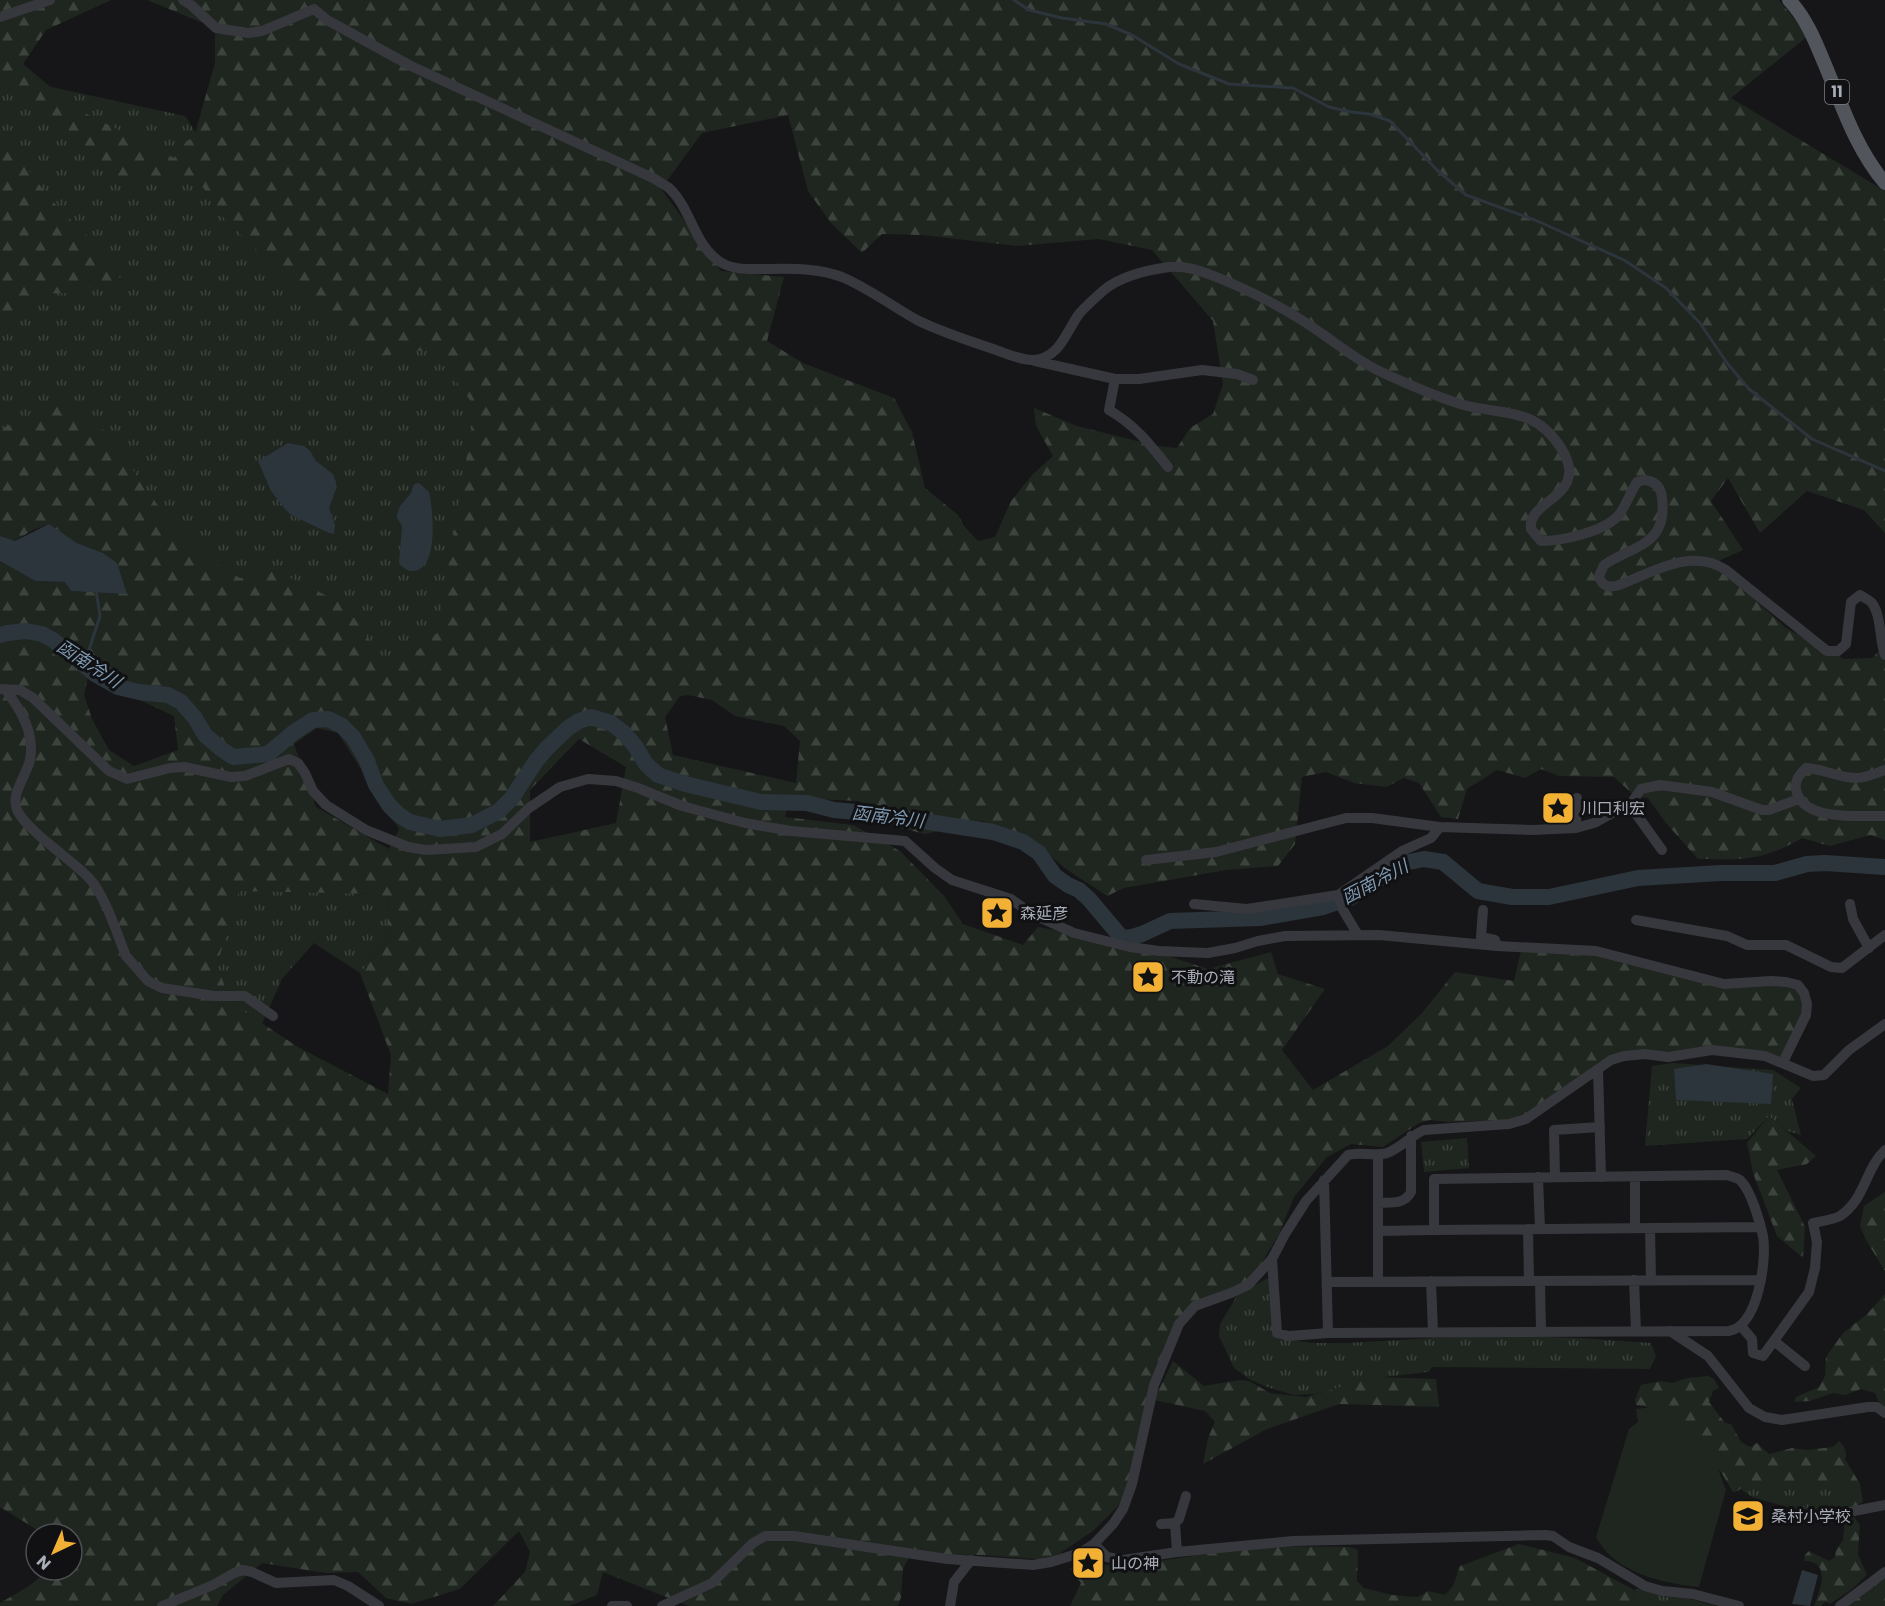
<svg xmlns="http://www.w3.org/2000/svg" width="1885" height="1606" viewBox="0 0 1885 1606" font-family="Poppins,'Noto Sans JP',sans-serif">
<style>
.grass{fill:url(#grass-tufts)}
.forest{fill:url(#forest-firs);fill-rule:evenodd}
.pitch{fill:#1e261f}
.water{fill:#2c353c}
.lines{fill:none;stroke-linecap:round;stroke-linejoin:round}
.stream{stroke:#2c353c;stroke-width:3}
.river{stroke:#2c353c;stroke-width:16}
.minor{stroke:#37383d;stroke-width:10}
.major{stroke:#53555c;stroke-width:14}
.labels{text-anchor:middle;stroke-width:6;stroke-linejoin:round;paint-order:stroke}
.shield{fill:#111113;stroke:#7b7e86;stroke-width:1.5}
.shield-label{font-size:15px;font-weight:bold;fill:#a8adb8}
.poi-label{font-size:16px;fill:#a8adb8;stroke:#111113;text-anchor:start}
.water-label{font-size:18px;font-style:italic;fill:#7f9bb3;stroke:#111113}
</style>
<defs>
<pattern id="grass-tufts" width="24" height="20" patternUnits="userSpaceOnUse" patternTransform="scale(1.5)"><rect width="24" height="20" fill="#1e261f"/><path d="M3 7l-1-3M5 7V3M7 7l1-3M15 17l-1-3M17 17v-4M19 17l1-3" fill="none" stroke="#3c433d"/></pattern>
<pattern id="forest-firs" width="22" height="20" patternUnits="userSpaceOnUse" patternTransform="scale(1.5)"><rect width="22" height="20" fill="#1e261f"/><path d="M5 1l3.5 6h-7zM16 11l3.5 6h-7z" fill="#3c433d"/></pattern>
</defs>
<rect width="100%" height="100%" fill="#161618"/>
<path class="grass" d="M0 70 33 83 185 116 260 231 437 335 502 368 494 526 414 682 0 487Z
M238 890 375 894 389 898 386 944 360 973 314 943 282 979 262 1024 231 1003 217 965Z
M1673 1063 1773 1070 1801 1088 1792 1099 1801 1135 1787 1131 1769 1116 1747 1139 1645 1146 1652 1066Z
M1467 1138 1469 1168 1424 1172 1421 1142Z
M1270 1277 1275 1337 1312 1343H1347L1487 1335 1579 1338 1651 1343 1656 1356 1650 1369 1432 1367 1428 1372 1376 1378 1315 1394 1294 1395 1267 1387 1249 1379 1234 1368 1219 1336 1220 1324 1238 1294Z
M1747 1479 1827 1483 1851 1479 1854 1500 1830 1509 1805 1512 1752 1497 1739 1488Z
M1639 1588 1666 1597 1686 1598 1716 1606H1633L1634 1590Z"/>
<path class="forest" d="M0 0H111L46 30 23 64 77 109 174 158 185 142 194 137 215 63V28L147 0H1779L1808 36 1731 98 1885 191V533L1864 510 1807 491 1760 533 1728 478 1711 501 1743 550 1714 563 1786 628 1844 659 1872 658 1885 645V840L1870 835 1830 846 1802 838C1763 861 1742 860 1698 859L1666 823 1648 798 1635 796 1614 777 1559 776 1541 769 1525 778 1497 770 1467 789 1458 819 1441 817 1419 783 1404 778 1386 787 1354 783 1326 772 1302 777 1295 844 1278 866 1226 870 1124 888 1107 896 1066 869 1033 841 982 821 925 834 901 828 859 801 790 798 785 817 853 825 900 851 945 897 963 924 1023 945 1038 927 1128 943 1208 969 1271 952 1278 974 1325 989 1282 1050 1313 1090 1388 1046 1422 1013 1455 972 1514 981 1521 951 1590 954 1731 985H1776L1799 990 1806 1015 1779 1060 1700 1047 1613 1060 1526 1119 1449 1122 1430 1120 1419 1123 1383 1147 1351 1144 1327 1157 1294 1197 1279 1234 1250 1282 1181 1316 1151 1404 1136 1473 1117 1507 1093 1531 1050 1560 981 1555 911 1554 903 1569 901 1597 898 1606H689L603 1572 597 1595 569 1606H493L525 1572 530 1552 519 1531 460 1589 411 1604 386 1598 358 1572 326 1573 262 1563 223 1595 217 1606H0V1603L29 1586 48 1570H72V1534H44L0 1507V561L35 581 65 582 103 553 77 543 49 524 33 530 14 541 0 536V430L56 400 106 432 176 531 205 558 240 578 277 571 345 605 384 661 407 660 437 633 475 407 433 349 366 358 222 216 200 183 114 180 47 110 0 85ZM788 115 808 191 831 223 862 253 882 234 922 235 1017 246 1099 239 1152 250 1213 321 1223 384 1213 414 1190 428 1177 448 1157 446 1077 426 1034 408 1036 426 1053 456 1033 474 1011 501 995 537 978 541 964 526 958 515 925 488 912 432 894 398 803 363 767 341 784 277 721 271C700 244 682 216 661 189L702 133ZM88 676 174 716 178 750 134 766 109 750 92 719 84 695ZM688 695 712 700 735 716 784 726 800 741 796 783 673 755 665 717 680 696ZM317 728 338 733 399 829 389 849 316 807 294 744ZM579 739 626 767 616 823 530 842V790ZM239 891 375 894 389 898 386 944 360 973 391 1055 388 1094 298 1047 231 1003 217 965Z
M0 145 21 160 50 199 109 258 121 280 66 293 38 294 31 310 0 311Z
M1769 1116 1816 1156 1807 1164 1777 1170 1805 1227 1803 1258 1777 1236 1753 1173 1747 1143Z
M1885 1192V1271L1866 1240 1860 1226 1864 1206Z
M1885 1294V1408L1880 1404 1875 1393 1861 1389 1845 1395 1833 1393 1810 1401 1794 1402 1796 1397 1819 1387 1825 1376 1826 1357 1843 1333 1867 1314Z
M1173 1361 1204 1386 1239 1380 1249 1381 1270 1393 1306 1397 1375 1377 1436 1379 1439 1407 1339 1404 1267 1429 1203 1464 1208 1438 1215 1422 1205 1411 1154 1400Z
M1708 1376 1714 1379 1719 1388 1713 1391 1709 1402 1725 1423 1731 1424 1741 1442 1750 1447 1757 1443 1769 1454 1792 1448 1807 1450 1833 1447 1839 1441C1844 1446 1848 1452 1845 1459L1860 1484 1863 1502C1858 1504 1855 1508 1850 1509 1837 1513 1813 1520 1802 1511V1509C1812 1506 1813 1509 1821 1509 1830 1508 1835 1502 1844 1500 1848 1494 1845 1485 1841 1481L1816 1491 1801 1485 1796 1486H1762L1747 1482 1738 1491 1733 1492 1721 1472 1654 1411 1644 1406 1636 1405 1635 1400 1641 1385 1661 1381 1672 1383 1687 1378Z
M1854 1517 1860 1525 1858 1554 1867 1575 1852 1589 1830 1604 1825 1602 1821 1606H1814C1820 1590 1832 1561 1804 1561L1805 1555 1809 1551 1829 1561 1835 1557 1836 1550 1843 1540 1845 1518Z
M1519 1544 1575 1558 1634 1590 1633 1606H1070L1081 1583 1069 1568 1158 1561 1261 1546 1350 1547 1358 1550 1357 1581 1364 1588 1392 1595 1418 1597 1428 1591 1445 1595 1453 1586 1460 1566Z
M1885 1575V1606H1846Z"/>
<path class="pitch" d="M1652 1407 1717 1466 1726 1490 1699 1587C1661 1583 1615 1573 1596 1537L1629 1429 1638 1422 1636 1409Z"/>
<path class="water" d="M288 443 304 446 310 451 316 461 333 474 336 482V489L329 508 335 525 334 534 329 533 291 515 284 508 271 491 258 461Z
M419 483 429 492C433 508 439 567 415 571 408 572 403 568 399 563L402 526 397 518V514L400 506 411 493 414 484Z
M49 524 77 543 103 553 117 563 127 594 71 591 65 582 35 581 0 561V536L15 541Z
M1706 1064 1773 1074 1771 1104 1676 1100 1674 1069Z
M1802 1570 1818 1575 1810 1606 1792 1604Z"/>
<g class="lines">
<path class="stream" d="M1014 0 1029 10 1062 18 1106 24 1132 35 1179 64 1229 84 1293 88 1329 107 1351 112 1370 114 1390 121 1437 170 1466 195 1535 220 1624 260 1666 288 1700 323 1727 363 1749 389 1812 439 1885 471
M84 665 100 616 96 590"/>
<path class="river" d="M0 635 7 633 26 631 42 634 53 640 95 674 118 687 139 692 168 695 181 702 195 718 205 735 220 748 233 757 268 754 293 733 313 720 328 719 342 726 353 737 366 759 376 785 389 805 399 815 410 822 440 829 472 825 499 811 511 799 536 761 547 748 568 728 579 721 591 717 611 723 624 733 635 746 646 764 658 775 685 784 761 802 807 803 834 810 878 814 993 832 1023 842 1039 853 1055 876 1068 885 1079 890 1089 899 1121 937 1129 938 1142 934 1170 921 1260 918 1323 907 1350 898 1404 863 1424 859 1443 862 1478 891 1512 897H1549L1638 878 1721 873H1775L1807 864 1825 863 1885 867"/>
<path class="minor" d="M183 0 191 5 216 28 248 33 262 31 314 9 327 20 411 66 655 179C659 182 665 185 669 188 692 209 694 247 722 263 734 270 748 269 762 269 788 269 816 267 842 277 868 288 892 306 917 320 941 332 967 340 993 349 1005 353 1019 360 1032 360 1059 360 1066 332 1079 314 1086 306 1096 297 1104 290 1121 276 1147 270 1169 267 1187 265 1203 272 1219 278 1255 293 1290 311 1321 333 1340 346 1358 361 1379 371 1405 383 1432 395 1460 404 1501 416 1534 405 1561 448 1592 497 1526 499 1531 529L1541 541C1562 541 1603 532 1618 516 1626 506 1630 493 1637 482L1644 480C1655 481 1661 487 1662 498 1668 546 1633 545 1604 565L1599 576C1602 587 1609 588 1619 585 1653 572 1692 547 1726 570L1827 651H1838L1846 644 1851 602 1860 595C1863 597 1869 600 1872 603 1882 617 1879 640 1885 655
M0 17 50 0
M1035 361 1115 379H1139L1202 370 1237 374 1253 380
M1115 379 1109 410C1136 426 1149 443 1168 467
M0 689 20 690 33 698 109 771 127 779 170 768 184 767 231 777 245 776 289 759 298 763 305 773 313 791 326 805 366 830 408 847 426 850 476 847 502 834 529 808 560 787 588 779 616 781 638 788 682 806 745 823 791 831 905 841 935 868 952 880 1011 899 1032 914 1074 933 1130 947 1159 951 1208 953 1235 948 1258 941 1285 936 1379 935 1497 946 1596 951 1724 984 1771 981 1786 982 1798 985 1804 993 1807 1004 1806 1015 1783 1062
M5 689C21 710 35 733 30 760 26 777 9 795 18 812 30 833 71 859 89 878 105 895 117 934 126 956L148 981 162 988 214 996H245L273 1016
M1885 770C1876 773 1866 778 1857 778 1840 778 1823 769 1806 768 1798 776 1793 783 1797 793 1806 822 1862 815 1885 816
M1629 804 1662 850
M1576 828 1577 798
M1146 860 1216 852 1346 818H1372L1440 827 1533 830 1576 828 1594 823 1632 802 1641 789 1660 785 1712 792 1762 810H1769L1799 799
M1338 895 1343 910 1358 935
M1194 904 1247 909 1338 895 1402 851 1431 838 1440 827
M1850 904 1853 919 1869 948
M1483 910 1481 937 1495 940 1496 943
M1636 920 1727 936 1747 945H1786L1831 967 1842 968 1885 935
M1598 1069 1601 1177
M1538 1177 1540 1229
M1555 1177 1554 1130 1600 1127
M1635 1177V1228
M1324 1180 1328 1333
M1378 1203C1391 1202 1404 1205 1411 1192V1136
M1650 1228 1651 1280
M1528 1229 1529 1281
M1434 1230 1760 1227
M1272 1259 1277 1333 1289 1336 1328 1333 1729 1331C1758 1326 1767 1261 1763 1236 1760 1222 1751 1190 1740 1180 1736 1177 1731 1177 1727 1175L1434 1179V1230L1378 1231
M1634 1280 1636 1331
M1378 1281V1155
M1431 1281 1433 1333
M1540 1281 1541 1332
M1327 1282 1761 1280
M1741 1326 1752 1339 1753 1353 1763 1356 1809 1292 1815 1268 1817 1242 1813 1223C1821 1221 1833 1220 1840 1216 1865 1200 1865 1169 1885 1150
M1670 1331 1708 1356 1749 1408 1765 1417 1782 1420 1868 1407H1877L1885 1413
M1774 1341 1805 1366
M1839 1514 1885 1505
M1161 1524 1175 1523
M1094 1544 1107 1557 1123 1560 1177 1552 1293 1541 1545 1535 1553 1536 1569 1547 1598 1558 1645 1586 1662 1591 1693 1594 1739 1606
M1177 1552 1175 1523 1179 1519 1186 1496
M162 1606 213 1585 234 1573 243 1570 252 1572 276 1583 334 1580 348 1586 379 1606
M612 1606H627
M662 1606 712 1583 753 1543 765 1536H794L947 1559 1033 1565 1051 1562 1080 1553 1094 1544 1113 1524 1123 1509 1132 1484 1154 1385 1179 1324 1195 1306 1231 1293 1248 1285 1272 1259 1285 1234 1306 1201 1348 1155C1361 1151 1374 1157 1387 1153 1401 1148 1410 1136 1424 1130L1509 1124 1526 1119 1611 1060 1624 1056 1645 1054 1668 1057 1712 1050 1765 1056 1813 1076 1824 1075 1849 1050 1885 1024
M950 1606 954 1582 971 1560
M1840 1606 1885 1572"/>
<path class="major" d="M1789 0C1805 17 1814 38 1823 60 1841 102 1855 148 1885 183"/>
</g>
<defs>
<g id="sight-square" transform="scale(1.725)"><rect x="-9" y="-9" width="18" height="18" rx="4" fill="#f2b134" stroke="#111113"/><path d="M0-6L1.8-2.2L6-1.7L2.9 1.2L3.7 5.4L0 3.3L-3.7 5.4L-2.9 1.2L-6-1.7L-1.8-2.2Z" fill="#111"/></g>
<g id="school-square" transform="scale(1.725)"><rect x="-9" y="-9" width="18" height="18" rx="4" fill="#f2b134" stroke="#111113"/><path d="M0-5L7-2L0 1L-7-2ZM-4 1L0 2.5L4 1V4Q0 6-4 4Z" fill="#111"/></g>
</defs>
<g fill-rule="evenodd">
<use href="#sight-square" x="1558" y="808"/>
<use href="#sight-square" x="997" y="913"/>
<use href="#sight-square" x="1148" y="977"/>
<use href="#school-square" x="1748" y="1516"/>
<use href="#sight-square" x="1088" y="1563"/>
</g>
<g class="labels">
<rect class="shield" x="1825" y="80" width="24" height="24" rx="4.5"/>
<g class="shield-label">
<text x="1837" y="97">11</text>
</g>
<g class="poi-label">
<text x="1581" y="814">川口利宏</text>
<text x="1020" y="919">森延彦</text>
<text x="1171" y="983">不動の滝</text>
<text x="1771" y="1522">桑村小学校</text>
<text x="1111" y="1569">山の神</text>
</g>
<g class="water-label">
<text transform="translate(89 664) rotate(33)" y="6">函南冷川</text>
<text transform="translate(888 817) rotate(7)" y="6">函南冷川</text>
<text transform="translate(1375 882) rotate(-28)" y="6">函南冷川</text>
</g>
</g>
<g transform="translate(54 1552) rotate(224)"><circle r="28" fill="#111113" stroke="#4d4f55" stroke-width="1.5"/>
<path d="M0-4.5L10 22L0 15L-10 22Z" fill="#f2b134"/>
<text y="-9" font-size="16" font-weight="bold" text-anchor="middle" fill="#a8adb8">N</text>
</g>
</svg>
